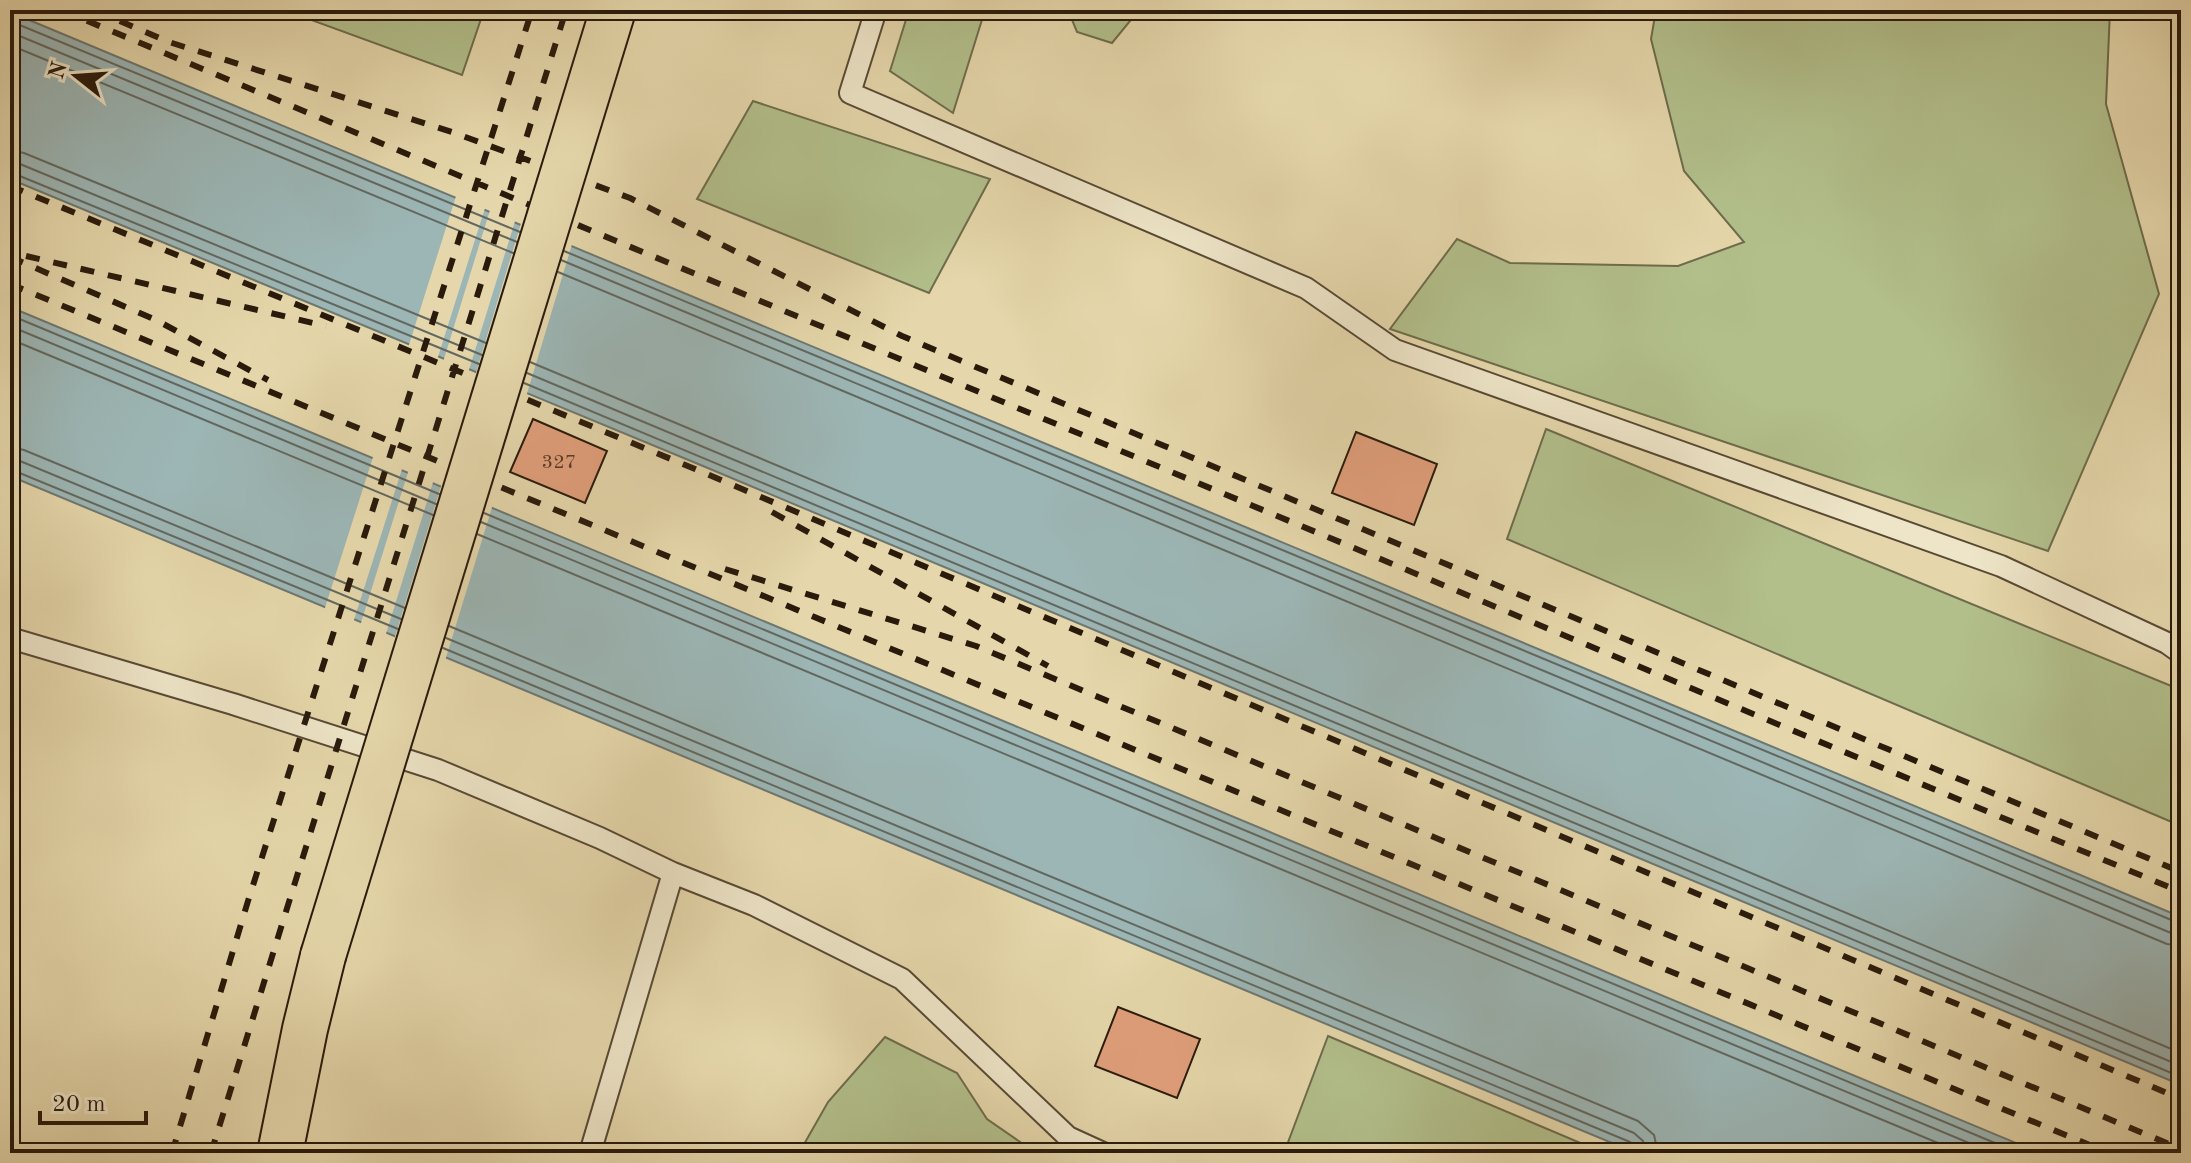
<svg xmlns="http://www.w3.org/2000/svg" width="2191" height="1163" viewBox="0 0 2191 1163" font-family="'Old Standard TT',serif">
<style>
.green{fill:#b2bf8b;stroke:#6e6c4c;stroke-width:2}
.water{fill:#9cb6b5;stroke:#6e7871;stroke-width:2}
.pier{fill:#e5d7ab}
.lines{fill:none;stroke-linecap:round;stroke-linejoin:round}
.shore{stroke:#626860;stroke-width:2}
.building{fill:#e09f7b;stroke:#291a0c;stroke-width:2}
.lane-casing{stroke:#584934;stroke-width:24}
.primary-casing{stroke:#291a0c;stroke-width:48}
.lane{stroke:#eee5c8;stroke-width:20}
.primary{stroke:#e5d7ab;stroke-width:44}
.rail{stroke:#291a0c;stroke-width:6;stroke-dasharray:14 14;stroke-linecap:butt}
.primary-bridge-casing{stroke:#291a0c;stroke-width:48;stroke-linecap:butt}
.primary-bridge{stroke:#e5d7ab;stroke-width:44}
.labels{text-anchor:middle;stroke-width:6;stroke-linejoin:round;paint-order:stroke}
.number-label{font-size:20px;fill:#573b28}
</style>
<rect width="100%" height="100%" fill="#e5d7ab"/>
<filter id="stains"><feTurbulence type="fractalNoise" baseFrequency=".0025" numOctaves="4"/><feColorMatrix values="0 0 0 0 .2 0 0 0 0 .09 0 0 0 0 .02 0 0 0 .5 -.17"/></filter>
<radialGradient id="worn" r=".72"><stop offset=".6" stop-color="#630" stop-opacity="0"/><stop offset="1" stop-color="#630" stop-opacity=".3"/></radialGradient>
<path class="green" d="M305 10H484L462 75 303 17Z
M909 10H985L953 113 890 71Z
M1068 10H1139L1112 43 1077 32Z
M1656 10H2110L2106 104 2159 294 2048 551 1390 329 1457 239 1510 263 1678 266 1744 242 1684 171 1651 39Z
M753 101 990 179 929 293 697 199Z
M1546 429 2181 690V826L1507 539Z
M1328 1036 1604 1153H1284Z
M885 1037 957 1073 987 1119 1036 1153H799L828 1102Z"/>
<path class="water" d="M10 12 2181 917V1085L703 466 10 179Z
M10 307 2040 1153H1636L10 476Z"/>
<path class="pier" d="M457 193 486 205 437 360 408 348Z
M491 207 516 218 468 373 443 362Z
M522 220 573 241 526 397 475 376Z
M374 454 403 466 353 623 324 611Z
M409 469 434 479 385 637 360 626Z
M442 483 493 504 445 661 394 640Z"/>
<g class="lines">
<path class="shore" d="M10 21 520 232
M10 32 517 242
M10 45 513 253
M10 150 24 153 486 343
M10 162 20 164 482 355
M10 172 479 364
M564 251 2181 924
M561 260 2171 933 2181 934
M558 272 2167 944 2181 946
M10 315 439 494
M10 326 436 504
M10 339 433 515
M530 362 2181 1053
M527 373 2181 1066
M524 383 2181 1077
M10 447 24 450 405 608
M10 459 20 461 401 619
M10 469 398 629
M484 513 2019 1153
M481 522 1993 1153
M477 534 1962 1153
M449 626 1638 1121 1654 1135 1658 1153
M446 638 1634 1133 1643 1141 1646 1153
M443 648 1630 1142 1635 1147 1636 1153"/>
</g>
<path class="building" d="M145 10H169L165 19Z
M533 419 607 451 585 503 510 472Z
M1356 432 1437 464 1414 525 1332 493Z
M1118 1007 1200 1039 1177 1098 1095 1066Z"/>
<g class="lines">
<g class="lane-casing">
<path id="lane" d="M876 10 850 93 1306 288 1395 350 2001 566 2167 643 2181 653
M10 638 233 704 438 770 600 838 673 873
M590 1153 673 873 754 905 902 979 1068 1137 1103 1153"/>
</g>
<g class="primary-casing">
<path id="primary" d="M280 1153 305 1029 323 956"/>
</g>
<use href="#lane" class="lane"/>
<use href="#primary" class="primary"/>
<path class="rail" d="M61 10 2181 892
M94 10 169 42 452 132 630 198 902 336 2181 872
M10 186 695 469 2181 1099
M26 256 326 326
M10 257 156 320 268 380
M10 284 2109 1153
M772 512 1048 666
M725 569 976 646 2181 1149
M172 1153 248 901 532 10
M211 1153 566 10"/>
<g class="primary-bridge-casing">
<path id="primary-bridge" d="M323 956 613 10"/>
</g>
<use href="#primary-bridge" class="primary-bridge"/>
</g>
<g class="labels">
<g class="number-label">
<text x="559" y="468">327</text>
</g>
</g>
<rect width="2191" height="1163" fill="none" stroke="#e5d7ab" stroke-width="40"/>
<rect x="12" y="12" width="2167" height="1139" fill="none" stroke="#291a0c" stroke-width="4"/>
<rect x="20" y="20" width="2151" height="1123" fill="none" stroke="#291a0c" stroke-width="2"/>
<g transform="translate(76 76) rotate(287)" stroke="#eee5c8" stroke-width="6" paint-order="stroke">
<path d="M0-6L14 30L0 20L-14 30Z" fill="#291a0c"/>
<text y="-12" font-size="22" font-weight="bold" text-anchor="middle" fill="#291a0c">N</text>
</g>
<path d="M40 1111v12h106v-12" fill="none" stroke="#291a0c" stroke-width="4"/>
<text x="52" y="1111" font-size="24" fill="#291a0c" stroke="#eee5c8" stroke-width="6" paint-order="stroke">20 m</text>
<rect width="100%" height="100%" filter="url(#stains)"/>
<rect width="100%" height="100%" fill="url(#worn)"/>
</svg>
